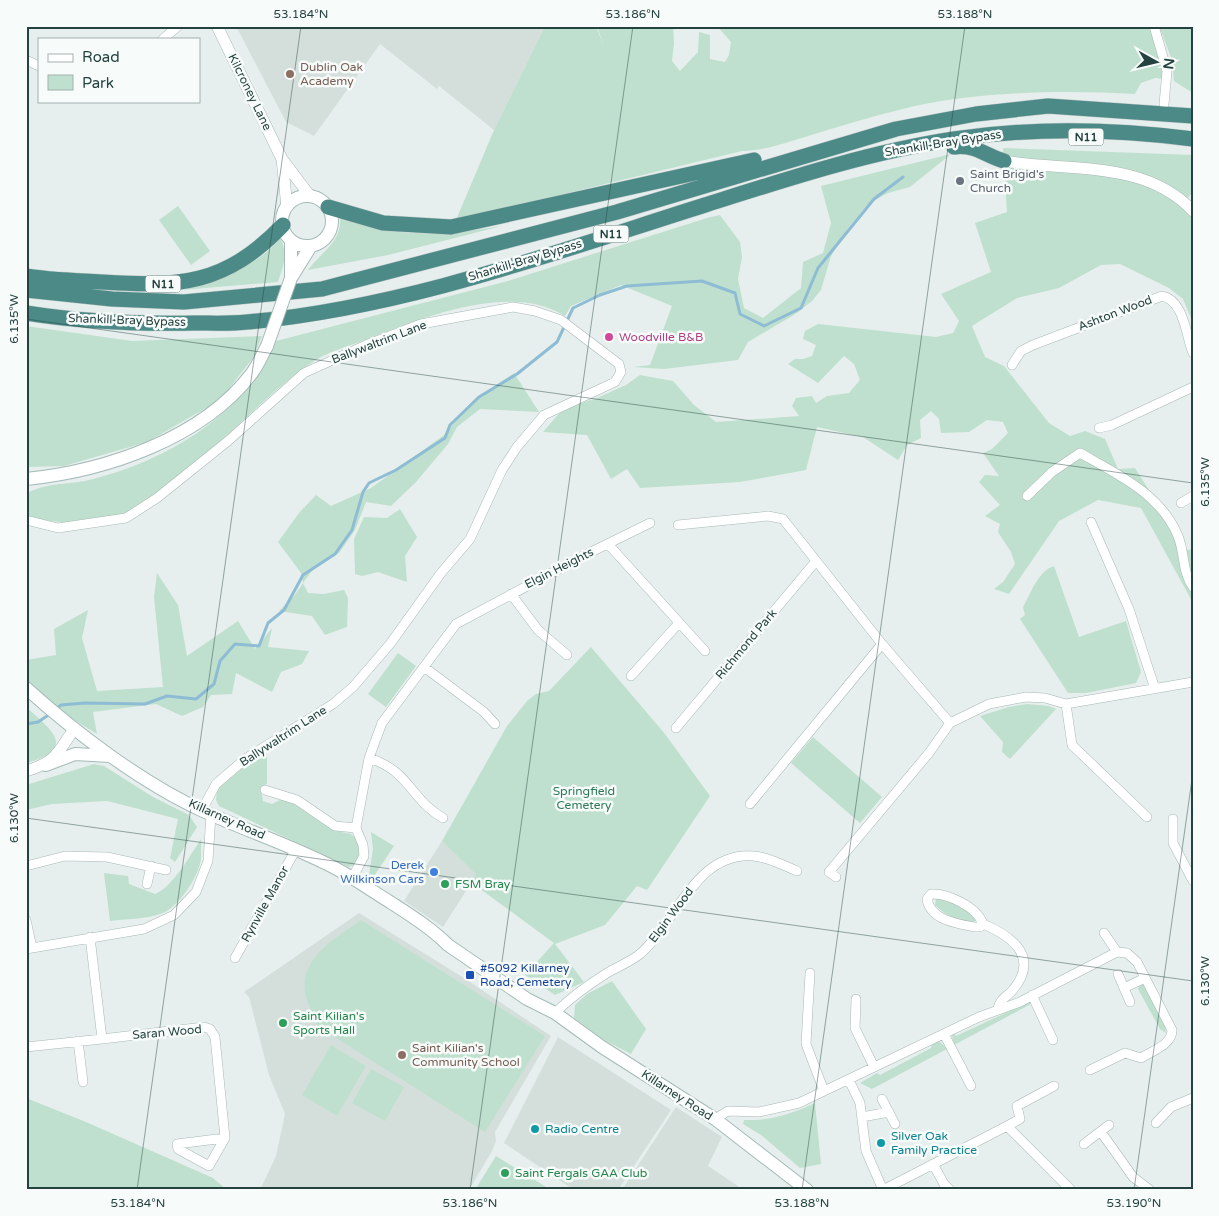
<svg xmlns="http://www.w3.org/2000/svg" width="1219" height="1216" viewBox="0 0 1219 1216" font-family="'Varela Round',sans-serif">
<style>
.built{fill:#d4dfdc}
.green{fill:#bfe0ce}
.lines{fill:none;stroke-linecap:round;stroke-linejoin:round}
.stream{stroke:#8ebcd4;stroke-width:3}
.minor-casing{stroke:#a8b8b5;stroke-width:10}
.tertiary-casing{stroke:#a8b8b5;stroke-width:12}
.secondary-casing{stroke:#a4bbb7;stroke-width:14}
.trunk-casing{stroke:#c2cac9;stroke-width:16}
.minor{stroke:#fff;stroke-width:9}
.tertiary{stroke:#fff;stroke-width:11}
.secondary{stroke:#fff;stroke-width:12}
.trunk{stroke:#4c8a88;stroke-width:15}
.secondary-bridge-casing{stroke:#a4bbb7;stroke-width:14;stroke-linecap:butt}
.secondary-bridge{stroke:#fff;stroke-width:12}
.ticks{fill:none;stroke:#24423f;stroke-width:1;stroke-opacity:0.45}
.education-dot{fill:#8d6e63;stroke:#f7fbfa;stroke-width:2}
.worship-dot{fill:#6b7280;stroke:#f7fbfa;stroke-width:2}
.hotel-dot{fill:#d1479c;stroke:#f7fbfa;stroke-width:2}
.shop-dot{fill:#3f7fe0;stroke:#f7fbfa;stroke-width:2}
.leisure-dot{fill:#2e9e5b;stroke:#f7fbfa;stroke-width:2}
.transit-dot{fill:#1a4fb4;stroke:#f7fbfa;stroke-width:2}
.culture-dot{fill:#0f9aa8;stroke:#f7fbfa;stroke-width:2}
.labels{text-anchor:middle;stroke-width:5;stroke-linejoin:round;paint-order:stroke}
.shield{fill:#f7fbfa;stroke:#637a77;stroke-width:1}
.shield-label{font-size:11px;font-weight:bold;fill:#24423f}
.education-label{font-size:12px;fill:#785e54;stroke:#f7fbfa;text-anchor:start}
.street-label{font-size:12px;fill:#24423f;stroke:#f7fbfa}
.worship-label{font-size:12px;fill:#5b616d;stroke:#f7fbfa;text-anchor:start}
.hotel-label{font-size:12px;fill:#b23c85;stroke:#f7fbfa;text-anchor:start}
.park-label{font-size:12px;fill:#2d7a59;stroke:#f7fbfa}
.shop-label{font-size:12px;fill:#366cbe;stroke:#f7fbfa;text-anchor:end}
.leisure-label{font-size:12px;fill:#27864d;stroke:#f7fbfa;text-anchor:start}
.transit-label{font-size:12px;fill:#164399;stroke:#f7fbfa;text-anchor:start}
.culture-label{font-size:12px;fill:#0d838f;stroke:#f7fbfa;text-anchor:start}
.neatline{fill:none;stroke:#24423f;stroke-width:2}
.ticks-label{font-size:12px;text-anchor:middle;fill:#24423f}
</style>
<rect width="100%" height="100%" fill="#e6efed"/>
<path class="built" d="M236 26H545L494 130 439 86 437 89 380 44 314 136 286 122Z
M442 841 477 874 443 927 404 901Z
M359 913 464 978 551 1036 495 1132 496 1141 492 1151 469 1190H260L276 1156 285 1114 269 1075 249 997 244 992Z
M558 1037 671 1110 618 1190H574L504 1143Z
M676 1107 722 1137 708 1166 744 1190H622Z"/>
<path class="green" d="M545 26H596L604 47 597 26H673L674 43 672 61 680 71 698 52 699 32 710 35V59L725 62 729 55 731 42 717 26H1151L1162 62 1164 79 1155 78 1141 83 1135 94C1065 90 973 91 903 109 870 117 837 127 805 137 784 143 764 151 742 151L456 220 494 130Z
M1159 26H1193V93L1174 81 1172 60Z
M1003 148 1193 155V191L1183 205 1193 217V323L1183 299 1169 288 1120 264 1101 265 1059 288 1017 298 972 326 985 357 1004 366 1049 423 1070 436 1085 431 1105 439 1118 469 1135 468 1187 550 1193 549V603L1141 508 1098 500 1059 521 1009 594 994 589 1003 582 1015 564 1011 552 998 532 1000 524 985 516 1000 505 979 482 985 475 999 476 983 453 992 449 1008 433 1003 422 987 420 969 432 941 433 939 419 931 411 920 420 921 438 907 445 898 460 863 437 817 427 806 470 740 482 640 488 627 469 611 479 587 435 543 432 563 409 597 398 626 385 640 375 673 381 694 405 716 422 799 416 792 406 796 398 812 396 816 403 827 396 849 393 860 380 854 364 844 356 818 383 788 364 795 359H803L812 356 816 345 803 339 805 331 818 324 936 337 953 333 959 321 941 294 991 272 975 223 1007 212Z
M951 154 910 187 888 193 868 204 849 227 831 256 821 290 812 301 797 313 748 342 738 360 664 369 633 367 650 365 672 306 621 285 571 306 565 316C510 281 419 319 365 340 349 346 330 351 316 360 283 381 255 410 226 436 211 449 195 462 179 475 160 491 138 510 113 517 85 525 54 523 26 517V494C44 482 72 485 93 479 168 460 244 415 276 341L508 281 707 218 720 215 740 242 742 257 738 279 744 308 763 318 801 288 803 262 823 253 831 223 821 186Z
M178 206 210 251 191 265 159 220Z
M340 215C393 240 446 235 502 226L388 255 308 270C322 251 343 242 340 215Z
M280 238C289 254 283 266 278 282L169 291C207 284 255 270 280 238Z
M26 326 132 341 262 336 253 358 220 400 147 442 64 466 26 467Z
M514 373 539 412 480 409 457 427 448 444 416 482 391 506 366 502 355 530 339 553 314 568 303 583 308 593 324 594 344 590 348 598 347 627 325 635 312 616 279 611 294 596 303 583 301 573 278 542 299 513 316 495 331 506 371 488 444 435 474 400Z
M400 509 417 537 405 556 407 582 378 572 362 576 355 574 354 539 364 517 387 518Z
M1054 566 1079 637 1126 621 1141 672 1136 683 1086 693H1068L1020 619 1025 615 1023 607C1031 593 1038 571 1054 566Z
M157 573 178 605 187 656 238 621 255 649 272 628 268 647 309 651 302 664 281 672 272 692 236 673 232 694 211 695 203 707 182 716 156 704 93 712 97 734 53 707 26 680V660L56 655 54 629 88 610 82 638 97 691 163 687 154 597Z
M591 647 665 734 710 796 647 890 637 886 605 925 555 944 584 982 555 995 525 975 554 943 472 883 476 874 442 841 507 726 527 701 536 694 549 691Z
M398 653 416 666 386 707 368 694Z
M1027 704 1049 706 1056 709 1010 759 1002 752 1003 742 980 716 1009 707Z
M26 707C52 730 78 749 26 763Z
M813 737 882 797 860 823 791 763Z
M262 752 267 755V783L261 790 263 801 272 804 282 799 291 802 332 830 351 834 360 842 362 854 354 865 349 867 219 806 216 800 217 789Z
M94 764 104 766 153 797 189 815 197 827 175 862 170 858 178 819 107 801 52 804 26 810V785Z
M371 832 394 846 372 879 369 875 373 849Z
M201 839C201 845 201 852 201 859 199 876 178 909 160 914 145 919 126 919 110 921L104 873 128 876 129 884 155 894C172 888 191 854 201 839Z
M940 898 958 905 975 918 976 921C963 926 944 914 935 905L936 899Z
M361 920 545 1036 485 1132 317 1026C314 1016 309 1006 306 997 297 958 335 939 361 920Z
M612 981 646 1029 631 1054 606 1041 574 1018 575 1005 587 994Z
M1140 983 1144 985 1165 1025 1166 1033 1160 1029 1138 989Z
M1031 1001 1033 1003 954 1045 952 1035 955 1034 956 1036Z
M939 1041 947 1049 872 1089 860 1083 877 1073 880 1075 931 1048 932 1044Z
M331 1045 366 1066 337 1116 302 1095Z
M371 1069 404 1087 385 1121 352 1103Z
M26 1098 86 1122 213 1178 227 1190H26Z
M815 1103 821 1164 800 1168 761 1135 743 1124 744 1120C770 1121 792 1114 815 1103Z
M496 1156 551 1190H475Z"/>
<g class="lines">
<path class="stream" d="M55 710 61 705 85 703 145 704 167 696 196 699 214 684 220 661 235 644 259 646 268 623 284 610 303 575 335 554 352 530 363 492 369 483 396 470 445 438 450 425 479 397 517 374 557 342 573 308 600 295 627 286 702 281 735 293 740 314 764 326 801 308 818 268 874 199 903 177
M26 724 38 722 50 714"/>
<g class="minor-casing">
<path id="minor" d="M1154 26 1167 71 1164 104
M163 39 178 26
M26 60 39 66
M1012 365 1021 351 1033 345 1162 296C1184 300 1186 336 1193 353
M1099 428 1112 425 1193 387
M1027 496 1052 472 1080 453C1117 474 1161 494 1178 536 1185 553 1182 572 1193 587
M1181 503 1193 496
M26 520 58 528 126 518 157 498 228 441 304 373 366 345 421 324 513 307 535 311 561 320 619 364 621 372 615 382 544 415 517 447 502 470 470 539 441 573 390 644 353 687 333 704 245 759 216 784 202 810
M1091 522 1129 609 1155 689
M678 525 768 516 783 519 882 644 950 723
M608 544 705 651
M511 594 538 630 567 655
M424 667 484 712 495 724
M631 676 679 623
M1066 704 1072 745 1147 817
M676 728 816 561
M369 758C410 771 410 799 443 818
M265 790 297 800 335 826 356 828
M750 804 882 644
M1173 819V843L1193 881
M26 866 65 856 107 857 166 870
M836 877 829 872 929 753 950 723 989 704 1026 697 1045 698 1066 704 1193 682
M352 878 364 856 363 845 356 828 369 758 382 723 456 624 587 554 650 523
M147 884 151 866
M26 920 32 948
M983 924 980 927H975C958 924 930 920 927 899L931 894C948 893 977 907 983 924 1014 937 1040 958 1012 991 1006 997 999 1000 998 1009
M1104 933 1117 952
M90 937 102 1039 204 1027 210 1029 215 1037 225 1138 177 1144 178 1149 209 1166 225 1138
M26 949 144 929 174 915 196 892 208 861 211 814
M235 958 295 851
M810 973 806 1044 824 1091
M1118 974 1124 988 1145 978
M1124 988 1130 1002
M1032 995 1053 1040
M856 999 855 1028 874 1067
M555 1013C570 998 588 985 607 973 617 967 630 962 640 954 677 922 695 852 753 856 768 857 783 865 797 871
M944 1034 971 1086
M78 1041 83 1082
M26 1047 102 1039
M849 1080 860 1103 866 1151 883 1190
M882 1099 895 1124
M862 1117 889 1112
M715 1119 728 1111 759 1112 799 1103 979 1017 1020 1002 1117 952 1127 953 1137 962 1172 1030C1172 1045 1152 1051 1141 1058L1125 1053 1090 1070
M1156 1123 1171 1107 1193 1098
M1007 1126 1020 1119 1017 1106 1054 1086
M1101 1132 1133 1177 1150 1190
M1084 1144 1109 1125
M933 1164 944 1184 950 1190
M883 1190 1007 1126 1071 1190"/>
</g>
<g class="tertiary-casing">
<path id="tertiary" d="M217 26 282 159 310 196
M282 159 287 207
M1004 161C1068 172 1144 159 1193 211
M26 771C56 762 57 754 74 729"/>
</g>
<g class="secondary-casing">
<path id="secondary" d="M282 221a25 25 0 1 1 50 0a25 25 0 1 1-50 0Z
M291 278V240
M291 278 311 246
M26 479C105 471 202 439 252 373 258 365 262 355 267 346
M26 688C76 733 142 783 203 811 247 831 293 846 335 868 354 878 372 891 390 902 410 915 431 928 448 945L527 999 555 1013 602 1047 715 1119 807 1190
M46 765 75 754 110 756"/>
</g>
<g class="trunk-casing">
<path id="trunk" d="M954 147C975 144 986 156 1004 161
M328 207 383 223 451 227 754 160
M26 276C51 280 77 281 102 282 181 287 225 285 283 225
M26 290 112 299 184 302 322 289 617 212 896 129 976 114 1048 106 1193 116
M26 313C82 322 138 324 194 323 211 323 230 324 247 322 404 308 556 252 705 205 787 179 869 152 954 139 1034 127 1113 129 1193 139"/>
</g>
<use href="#minor" class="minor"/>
<use href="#tertiary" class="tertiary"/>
<use href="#secondary" class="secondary"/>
<use href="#trunk" class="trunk"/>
<g class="secondary-bridge-casing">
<path id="secondary-bridge" d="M267 346 291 278"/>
</g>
<use href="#secondary-bridge" class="secondary-bridge"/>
</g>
<path class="ticks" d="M26 319 1193 483M26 818 1193 981M137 1190 301 26M470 1190 633 26M802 1190 965 26M1134 1190 1193 772"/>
<g class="education-dot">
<circle cx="290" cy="74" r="5"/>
<circle cx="402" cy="1055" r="5"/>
</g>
<circle class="worship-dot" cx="960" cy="181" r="5"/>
<circle class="hotel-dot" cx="609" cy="337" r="5"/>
<circle class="shop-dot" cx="434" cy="872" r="5"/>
<g class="leisure-dot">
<circle cx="445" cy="884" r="5"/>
<circle cx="283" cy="1023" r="5"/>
<circle cx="505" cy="1173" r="5"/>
</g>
<rect class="transit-dot" x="465" y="970" width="10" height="10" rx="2.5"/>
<g class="culture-dot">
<circle cx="535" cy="1129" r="5"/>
<circle cx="881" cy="1143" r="5"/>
</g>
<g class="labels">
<g class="shield">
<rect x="1068.5" y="128.5" width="35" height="17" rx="4"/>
<rect x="593.5" y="225.5" width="35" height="17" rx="4"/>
<rect x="145.5" y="275.5" width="35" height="17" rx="4"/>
</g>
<g class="shield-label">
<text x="1086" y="141">N11</text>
<text x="611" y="238">N11</text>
<text x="163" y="288">N11</text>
</g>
<g class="education-label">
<text x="300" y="71">Dublin Oak<tspan x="300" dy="14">Academy</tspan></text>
<text x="412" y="1052">Saint Kilian's<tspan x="412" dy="14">Community School</tspan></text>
</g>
<g class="street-label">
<text transform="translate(250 92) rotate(64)" y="4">Kilcroney Lane</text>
<text transform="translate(943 143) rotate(-9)" y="4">Shankill-Bray Bypass</text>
<text transform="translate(525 260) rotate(-17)" y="4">Shankill-Bray Bypass</text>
<text transform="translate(1115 313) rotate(-21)" y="4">Ashton Wood</text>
<text transform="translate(127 320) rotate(2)" y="4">Shankill-Bray Bypass</text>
<text transform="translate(379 342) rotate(-21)" y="4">Ballywaltrim Lane</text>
<text transform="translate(559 568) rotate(-27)" y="4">Elgin Heights</text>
<text transform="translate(746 644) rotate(-50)" y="4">Richmond Park</text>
<text transform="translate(283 736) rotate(-33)" y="4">Ballywaltrim Lane</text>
<text transform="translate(227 819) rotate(24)" y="4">Killarney Road</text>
<text transform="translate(265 904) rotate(-61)" y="4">Rynville Manor</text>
<text transform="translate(671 915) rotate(-53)" y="4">Elgin Wood</text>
<text transform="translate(167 1032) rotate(-5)" y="4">Saran Wood</text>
<text transform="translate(677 1095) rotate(33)" y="4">Killarney Road</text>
</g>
<g class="worship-label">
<text x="970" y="178">Saint Brigid's<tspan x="970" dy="14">Church</tspan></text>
</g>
<g class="hotel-label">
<text x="619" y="341">Woodville B&amp;B</text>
</g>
<g class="park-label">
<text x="584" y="795">Springfield<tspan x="584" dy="14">Cemetery</tspan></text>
</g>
<g class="shop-label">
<text x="424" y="869">Derek<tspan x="424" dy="14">Wilkinson Cars</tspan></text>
</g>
<g class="leisure-label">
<text x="455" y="888">FSM Bray</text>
<text x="293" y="1020">Saint Kilian's<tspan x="293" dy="14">Sports Hall</tspan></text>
<text x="515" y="1177">Saint Fergals GAA Club</text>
</g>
<g class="transit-label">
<text x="480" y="972">#5092 Killarney<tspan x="480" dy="14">Road, Cemetery</tspan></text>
</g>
<g class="culture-label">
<text x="545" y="1133">Radio Centre</text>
<text x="891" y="1140">Silver Oak<tspan x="891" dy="14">Family Practice</tspan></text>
</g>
</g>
<rect width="1219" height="1216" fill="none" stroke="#f7fbfa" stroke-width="55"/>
<rect x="38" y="38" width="162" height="65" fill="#f7fbfa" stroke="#a3b1af"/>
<rect x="48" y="54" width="25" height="8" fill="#ffffff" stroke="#a3b1af"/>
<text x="82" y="62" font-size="15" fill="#24423f">Road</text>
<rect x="48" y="75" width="25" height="15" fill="#bfe0ce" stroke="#a3b1af"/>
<text x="82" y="88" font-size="15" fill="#24423f">Park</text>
<g transform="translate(1156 62) rotate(98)" stroke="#f7fbfa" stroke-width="4" paint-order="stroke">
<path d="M0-4L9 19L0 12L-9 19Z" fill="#24423f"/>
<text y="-8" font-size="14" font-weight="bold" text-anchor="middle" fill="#24423f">N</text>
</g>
<rect x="28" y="28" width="1164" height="1160" class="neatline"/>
<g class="ticks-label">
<text x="301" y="18">53.184°N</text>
<text x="633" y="18">53.186°N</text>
<text x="965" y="18">53.188°N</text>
<text transform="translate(14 319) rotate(-90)" y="4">6.135°W</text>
<text transform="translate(1205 482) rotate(-90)" y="4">6.135°W</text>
<text transform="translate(14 818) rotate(-90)" y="4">6.130°W</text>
<text transform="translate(1205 981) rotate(-90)" y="4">6.130°W</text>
<text x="138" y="1207">53.184°N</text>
<text x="470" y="1207">53.186°N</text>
<text x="802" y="1207">53.188°N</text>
<text x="1134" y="1207">53.190°N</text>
</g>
</svg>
